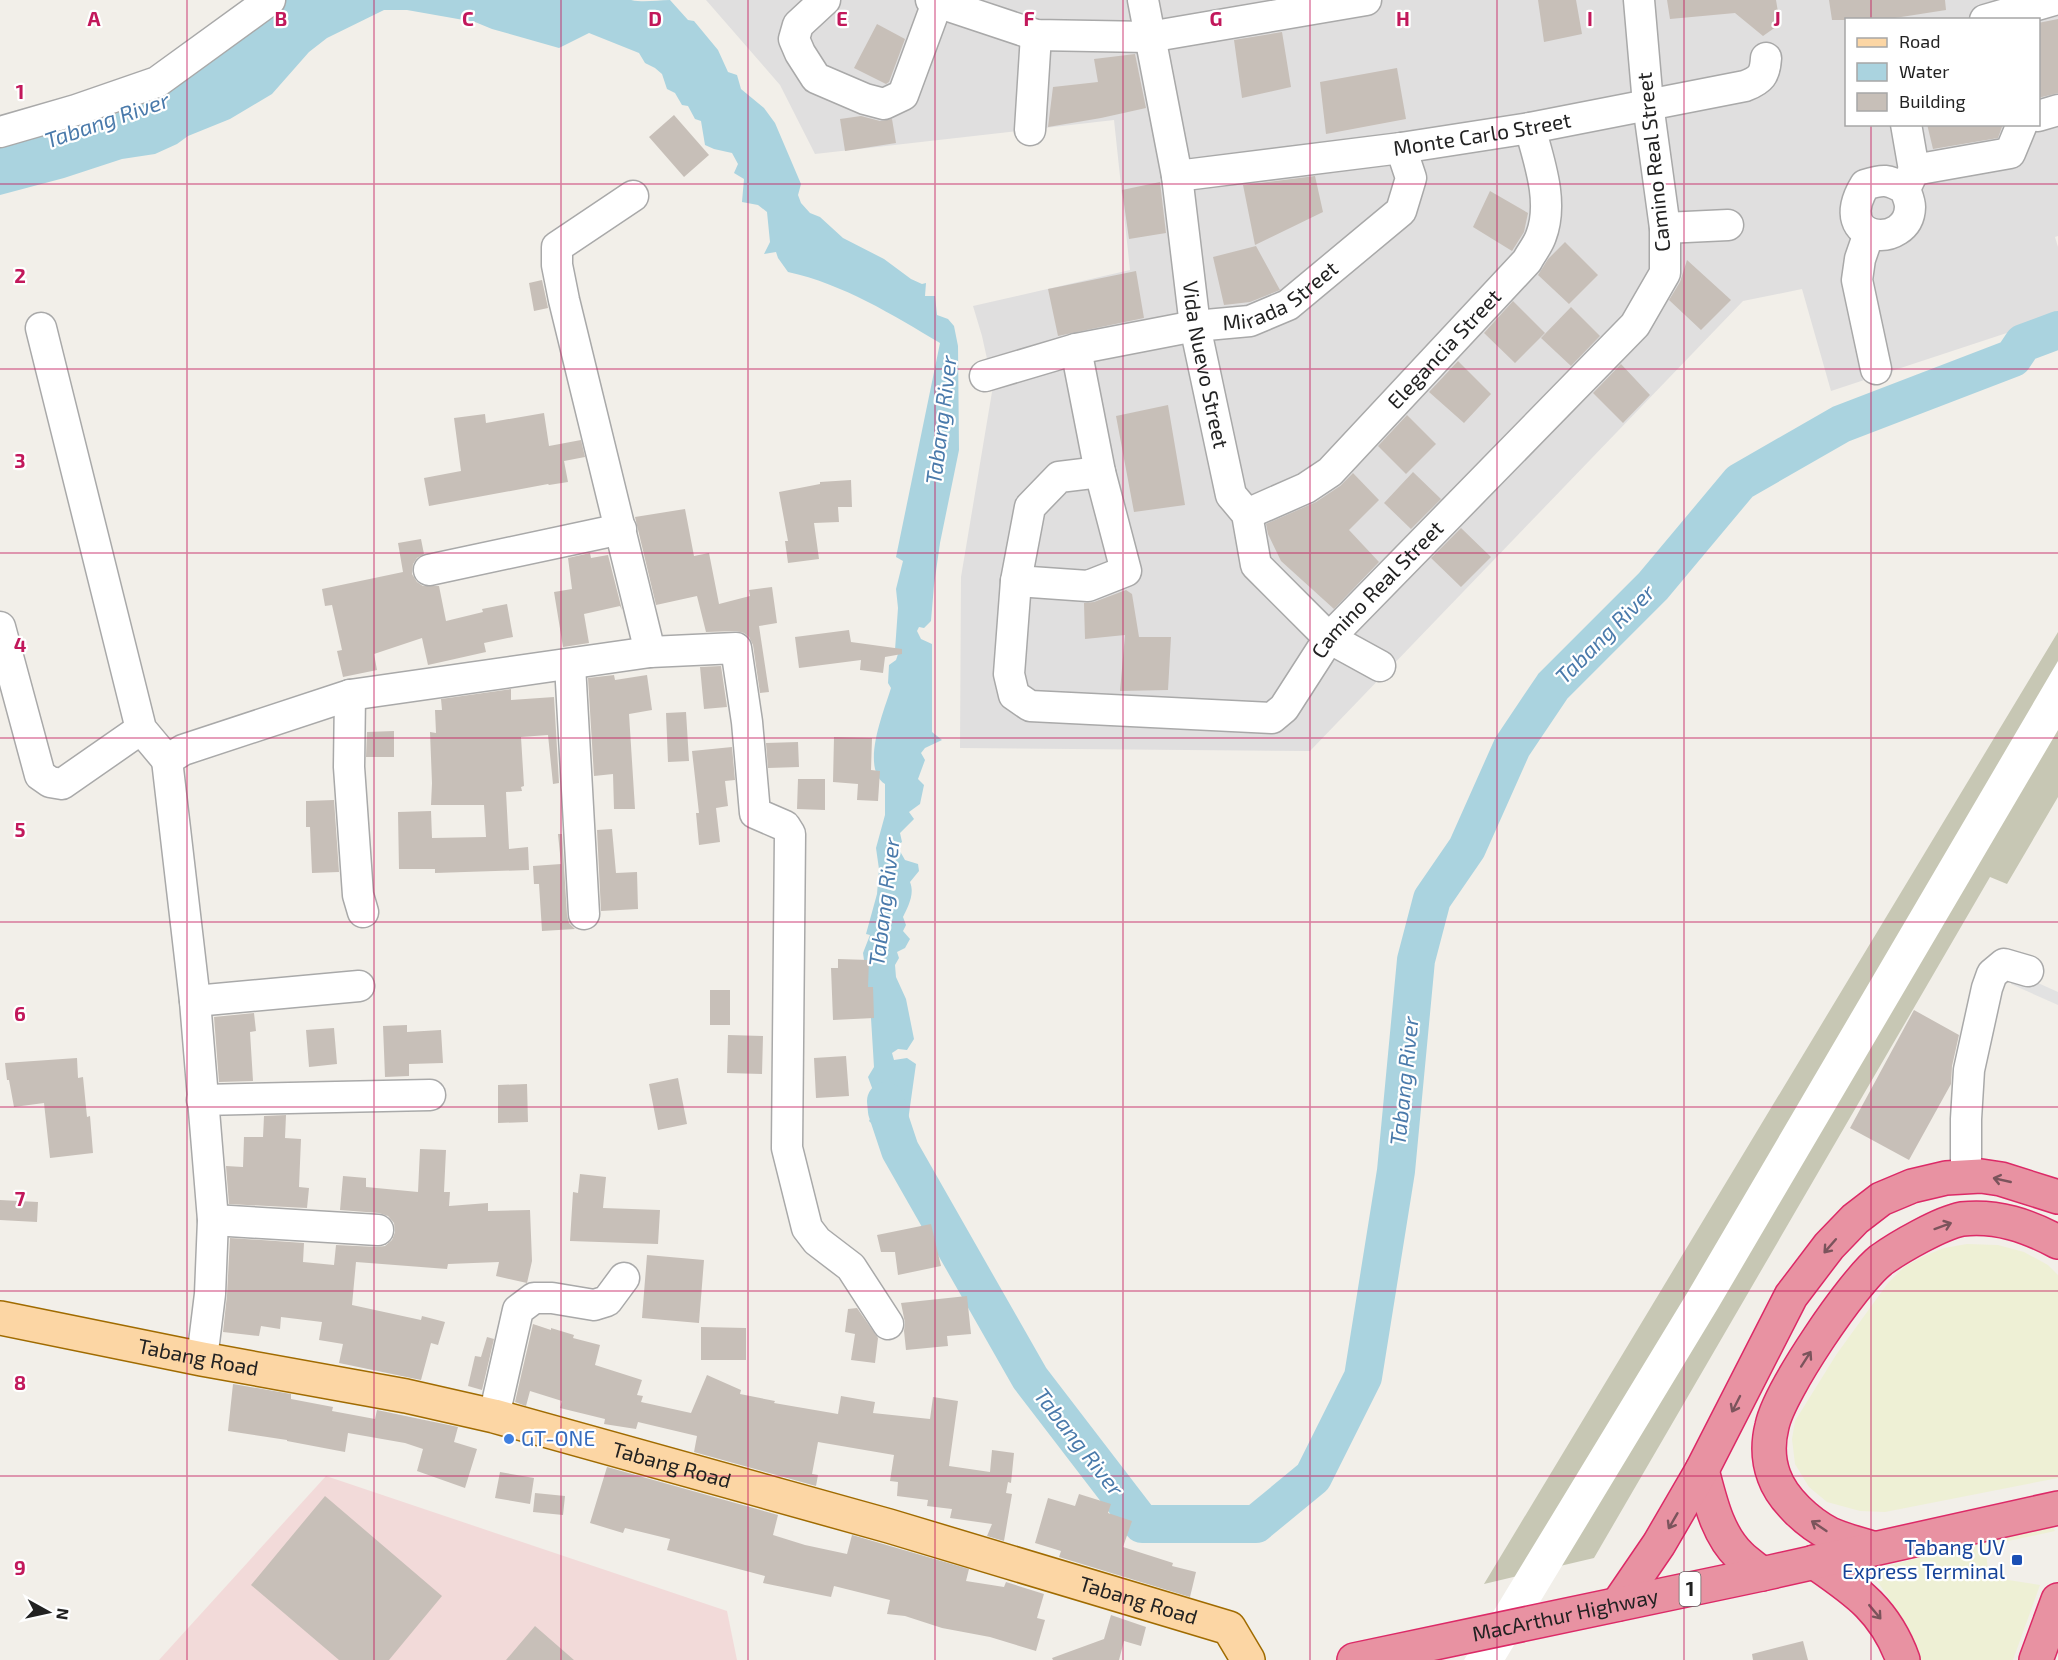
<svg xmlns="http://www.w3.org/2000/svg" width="2058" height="1660" viewBox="0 0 2058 1660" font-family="'Exo 2',sans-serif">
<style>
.residential{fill:#e0dfdf;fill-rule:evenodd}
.commercial{fill:#f2dad9}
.construction{fill:#c7c7b4}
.farmland{fill:#eef0d5}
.parking{fill:#e2e2e2}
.water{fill:#aad3df}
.pier{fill:#fff}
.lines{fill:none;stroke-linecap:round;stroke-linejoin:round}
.river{stroke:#aad3df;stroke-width:38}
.building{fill:#c7bfb8}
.minor-casing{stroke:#a9a9a9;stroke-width:33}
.major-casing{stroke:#a06b00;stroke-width:36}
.highway-casing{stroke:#dc2a67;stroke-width:36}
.minor{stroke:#fff;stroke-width:30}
.major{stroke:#fcd6a4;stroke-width:33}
.highway{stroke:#e892a2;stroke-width:33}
.oneway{stroke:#7b545c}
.grid{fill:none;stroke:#c2185b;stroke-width:1.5;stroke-opacity:0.55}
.shop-dot{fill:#3f7fe0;stroke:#fff;stroke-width:2}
.transit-dot{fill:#1a4fb4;stroke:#fff;stroke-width:2}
.labels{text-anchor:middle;stroke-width:4.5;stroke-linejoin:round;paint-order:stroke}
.shield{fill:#fff;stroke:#646464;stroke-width:1.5}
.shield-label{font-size:20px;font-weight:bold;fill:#222}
.street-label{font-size:21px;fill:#222;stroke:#fff}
.shop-label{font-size:21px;fill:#366cbe;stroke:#fff;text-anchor:start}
.transit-label{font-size:21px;fill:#164399;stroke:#fff;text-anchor:end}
.water-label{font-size:22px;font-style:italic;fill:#4a7aab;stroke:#fff}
.grid-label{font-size:20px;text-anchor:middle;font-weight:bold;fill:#c2185b;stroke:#fff;stroke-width:4.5;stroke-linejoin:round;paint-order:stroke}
</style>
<rect width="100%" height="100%" fill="#f2efe9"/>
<path class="residential" d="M706 0H2058V236L2055 237 2058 247V316L1831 391 1802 289 1743 301 1310 751 960 748 961 577 993 386 982 336 973 306 1130 270 1114 120 815 154 780 85ZM1846 20H2038V124H1846Z"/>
<path class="commercial" d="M326 1476 727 1611 737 1660H159Z"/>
<path class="construction" d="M2058 632V797L2007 884 1990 877 1594 1558 1484 1584Z"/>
<path class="farmland" d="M1967 1244 1998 1245 2024 1252 2048 1265 2058 1275V1478L1885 1512 1860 1511 1827 1502 1809 1487 1795 1464 1792 1439 1795 1421 1836 1355 1888 1283 1904 1267 1924 1256 1944 1248Z
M2051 1525 2055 1531 1985 1546 1989 1577 2040 1585 2013 1660H1916L1909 1629 1870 1570Z"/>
<path class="parking" d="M2016 973 2058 992V1005L2011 984Z"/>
<path class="water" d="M279 0H631C645 3 656 0 670 0L688 20 694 21 718 50 728 72 737 75 741 89 764 108 775 123 801 184 798 195 801 203 810 213 820 217 843 238 884 259 911 279 922 284 926 283 925 296H935L937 315 948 319 954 326 958 346 959 450 940 543 934 585 931 621 924 628 919 627 917 631 921 639 932 644V732L942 740 925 748 921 753 925 760 918 779 924 785 920 804 909 812 914 819 900 833 902 842 897 846 905 860 918 864 919 871 910 882C915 894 908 907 903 917L906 925 903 931 910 939 905 948 897 952 899 958 895 965 896 977 906 999 914 1039 907 1050 898 1049 892 1053 894 1060 907 1058 916 1064 907 1128 900 1150 869 1121 878 1104 868 1077 874 1067 870 1002 863 953 870 935 866 934 877 894 879 869 876 848 885 815V784C860 768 884 711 891 688L888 683 889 665 896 660 898 654 895 650 898 608 896 589 903 561 896 557 940 343C893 315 843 284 788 272L778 258 776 252 764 254 770 242 767 212 758 205 742 202 744 179 734 173 738 164 732 153 714 149 705 145 701 121 695 119 688 106 682 105 675 93 667 89 662 74 655 68 645 63 639 53 589 33 559 48 492 29 475 22 407 10H384L327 38 309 52 272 94 230 119 188 136 177 144 155 154 122 159 64 178 0 195V141L83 120 115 114 159 93Z
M2058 326V348L2011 360 2025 340 2055 332Z"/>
<path class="pier" d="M2058 661V730L1718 1308 1505 1660H1464L1689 1290Z"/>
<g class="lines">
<path class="river" d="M886 1101 887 1111 900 1150 1030 1378 1142 1524H1256L1313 1477 1363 1377 1396 1171 1416 960 1432 899 1467 848 1512 747 1553 686 1653 586 1740 482 1841 424 2013 358 2023 343 2058 330"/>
</g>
<path class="building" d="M1538 0H1576L1582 34 1544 42Z
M1667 0H1776L1780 24 1763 36 1735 13 1670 19Z
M1829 0H1945L1946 10 1882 20H1832Z
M2058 19V93L2038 98V23Z
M877 24 905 39 889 82 886 84 854 68Z
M1282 32 1291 87 1242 98 1234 40Z
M1135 54 1146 108 1101 118 1048 127 1053 87 1098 82 1094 59Z
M1397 68 1406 119 1326 134 1320 82Z
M674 115 709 155 684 177 649 137Z
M861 116 880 121 892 119 896 143 845 151 840 119Z
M1927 124H2003L1998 138 1933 149Z
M1315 176 1323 212 1255 245 1243 185Z
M1160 182 1166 233 1129 239 1122 190Z
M1490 191 1528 213 1524 232 1512 251 1473 227Z
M1565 242 1598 275 1569 304 1538 275 1548 259Z
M1256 246 1280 290 1250 302 1224 305 1213 257Z
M1687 260 1731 300 1701 330 1669 300 1680 282Z
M1136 271 1144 318 1058 336 1048 289Z
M542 280 548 308 534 311 529 283Z
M1513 301 1545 333 1515 363 1484 333Z
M1571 307 1600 336 1571 366 1541 338Z
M1458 361 1491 394 1464 423 1429 392Z
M1621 364 1650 395 1623 423 1593 393Z
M1168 405 1185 505 1134 512 1116 416Z
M544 413 549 446 581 440 585 457 564 461 568 482 549 485 548 484 429 506 424 478 461 471 454 418 485 414 486 423Z
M1407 415 1436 444 1406 474 1378 446Z
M1413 472 1441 499 1411 529 1384 503Z
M1353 473 1379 500 1349 530 1379 562 1334 609 1281 561 1268 534 1266 524 1316 502 1340 486Z
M851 480 852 507H838L839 522 814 523 819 559 788 563 785 541H788L779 492 820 484V482Z
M685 509 694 556 709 553 719 604 750 596 749 590 772 587 777 623 759 626 769 692 760 693 753 645 749 637 744 633 736 631 706 632 697 596 656 605 635 517Z
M1461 528 1491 557 1461 587 1431 558Z
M421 539 424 554 417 558 413 564 412 574 417 582 423 586H439L446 621 483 612 482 609 507 604 513 637 484 643 486 652 428 665 422 638 374 654 377 670 343 677 337 651 342 650 332 605 325 606 322 589 403 572 398 543Z
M590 553 591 558 608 555 622 610 620 606 584 614 589 643 563 647 554 592 572 589 568 558Z
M1126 590 1132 594 1139 637H1171L1168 690 1120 691 1125 635 1085 639 1084 603 1094 602Z
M849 630 851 642 902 649V654L885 657 883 673 860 670 861 660 799 668 795 637Z
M721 666 727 707 704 709 700 667Z
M614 675 615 680 647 675 652 710 629 714 635 809H614L613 774 594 776 588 678Z
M511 689V700L554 697 559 783 553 784 548 735 521 737 524 786 521 787 522 791 506 792 509 849 528 847 529 870 435 873V869H399L398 812 431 811 432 838 486 837 484 805H431L432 783 430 732 436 733 435 710H442L441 699Z
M686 712 689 761 668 762 666 713Z
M394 731V757H366L367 732Z
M834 737 872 738 871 770 880 771 878 801 857 800 858 784 833 782Z
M798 742 799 767 768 768 766 743Z
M732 747 735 780 725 781 728 806 716 808 720 842 699 845 696 813H699L692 751Z
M798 779H825V810L797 809Z
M334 800 339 872 312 873 310 827H306V801Z
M612 829 616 873 637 872 638 909 601 911 597 830Z
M558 834H562L567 915 569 923 575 929 542 931 539 884H534L533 866 561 864Z
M838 959 869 960 868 987H873L874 1018 833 1020 831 968H838Z
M710 990H730V1025H710Z
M1914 1010 1959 1035 1952 1066 1951 1084 1909 1160 1850 1128Z
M254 1013 256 1031 250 1032 253 1081 219 1082 214 1017Z
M407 1025V1032L441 1030 443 1063 409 1064V1076L385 1077 383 1026Z
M334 1028 337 1064 309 1067 306 1030Z
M728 1035 763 1036 762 1074 727 1073Z
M846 1056 849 1096 816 1098 814 1058Z
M77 1058 78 1078 83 1077 87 1117 90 1116 93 1153 50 1158 44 1103 14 1107 9 1080H7L5 1063Z
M678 1078 687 1124 658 1130 649 1084Z
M527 1084 528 1122 498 1123V1085Z
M286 1115 285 1138 301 1139 299 1187 309 1188 307 1208 229 1204 226 1166 243 1167 244 1137H263L264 1116Z
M420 1149 446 1150 444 1192H450L449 1206 488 1203V1211L530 1210 532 1261 527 1283 496 1276 499 1262 448 1264 447 1269 356 1262 352 1305 421 1320 422 1316 445 1322 438 1345 431 1343 421 1380 339 1363 343 1344 319 1340 322 1322 281 1317 280 1329 261 1326 259 1336 223 1332 227 1295 230 1238 304 1243 303 1262 334 1265 336 1245 377 1247 385 1246 392 1240 395 1232 394 1223 388 1216 379 1213 340 1210 343 1176 366 1178V1187L418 1192Z
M580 1174 606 1177 603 1208 660 1210 658 1244 570 1241 573 1192 578 1193Z
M0 1200 38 1202 37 1222 0 1220Z
M931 1224 941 1266 898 1275 895 1252H881L877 1235Z
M647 1255 704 1260 699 1323 642 1318Z
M967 1296 971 1334 947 1336 948 1346 906 1350 904 1331 905 1323 901 1303Z
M857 1308 878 1338 875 1363 851 1360 855 1334 845 1332 848 1309Z
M533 1324 551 1330V1328L574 1335 573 1338 600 1345 595 1365 642 1380 637 1395 643 1396 641 1402 691 1413 707 1375 741 1390 740 1394 775 1401 774 1403 838 1414 841 1396 875 1402 873 1413 930 1419 933 1397 958 1401 949 1466 990 1472 992 1450 1014 1453 1011 1483 1008 1482 1006 1493 1012 1494 1004 1541 987 1536 992 1524 950 1518 952 1509 927 1506 928 1500 897 1496 898 1482 890 1481 894 1455 818 1442 812 1474 818 1475 816 1486 694 1452 697 1436 638 1422 636 1429 604 1424 605 1419 560 1408 562 1401 530 1391 526 1406 515 1402Z
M701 1327 746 1328V1360H701Z
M487 1337 494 1339 482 1390 468 1386 475 1356 481 1357Z
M233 1384 291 1394V1399L333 1407 332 1411 375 1419 377 1410 458 1427 454 1442 477 1449 465 1488 417 1471 423 1449 405 1443 348 1433 345 1452 287 1441V1440L228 1431Z
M607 1467 778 1515 773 1535 805 1545 847 1554 852 1535 969 1569 966 1581 1004 1587 1006 1582 1044 1594 1037 1618 1045 1620 1036 1651 990 1637 942 1628 905 1616 887 1614 890 1600 834 1586 831 1597 763 1583 765 1576 667 1550 670 1539 625 1528 623 1533 590 1523Z
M500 1472 534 1478 530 1504 495 1498Z
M535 1493 565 1496 563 1515 533 1512Z
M1079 1494 1111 1504 1108 1513 1132 1521 1123 1547 1173 1563 1172 1566 1196 1572 1190 1597 1059 1557 1061 1551 1035 1543 1048 1498 1075 1506Z
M325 1496 442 1596 389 1660H339L251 1585Z
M1111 1615 1146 1627 1141 1646 1124 1641 1119 1660H1053L1052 1658 1104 1639Z
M535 1626 574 1660H506Z
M1803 1641 1808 1660H1753L1752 1654Z"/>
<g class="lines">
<g class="minor-casing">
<g id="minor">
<path d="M825 0 798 25 794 39 800 53 816 78 865 99 884 104 903 95 937 3"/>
<path d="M931 0 1036 35 1149 37 1366 0"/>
<path id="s1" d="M1143 0 1177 176 1195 326 1231 495 1247 514 1256 565 1329 638 1380 666"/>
<path d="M1985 20 2054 0"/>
<path d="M2038 116 2058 110"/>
<path d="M1906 124 1914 170 2010 153 2022 124"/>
<path d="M1030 130 1036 35"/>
<path d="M0 132 76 110 157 82 270 0"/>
<path id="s2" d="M1177 176 1401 148 1530 128 1745 86C1761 80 1765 75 1766 58"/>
<path d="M1905 189C1888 179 1883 179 1865 185 1829 244 1909 250 1910 207 1910 201 1907 195 1905 189L1914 170"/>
<path d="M633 196 557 247V265L564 300 650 652"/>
<path d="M1665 228 1728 225"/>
<path d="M1869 233 1860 259 1857 280 1876 369"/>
<path d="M41 328 141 729 167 760"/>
<path id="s3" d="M1076 349 1195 326 1250 321 1288 305 1401 211 1411 178 1401 148"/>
<path d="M985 376 1076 349 1100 472 1126 571 1088 586 1016 581"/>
<path id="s4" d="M1100 472 1059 477 1030 507 1016 581 1009 674 1014 695 1030 706 1272 718 1284 708 1329 638 1635 325 1665 273V228L1648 104 1639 0"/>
<path id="s5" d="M1247 514 1306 488 1330 472 1527 261C1531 253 1538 245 1541 236 1554 202 1539 161 1530 128"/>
<path d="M429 570 621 529"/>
<path d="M0 627 40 775 50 782 62 784 141 729"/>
<path d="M570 665 584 914"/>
<path d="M350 695 349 767 358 895 363 912"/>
<path d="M195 1001 359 986"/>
<path d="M202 1100 430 1095"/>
<path d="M1966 1177V1119L1969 1070 1987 988 1992 974 2004 964 2028 971"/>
<path d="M213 1220 378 1230"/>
<path d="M202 1359 210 1294 213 1220 195 1001 167 760 183 750 350 695 650 652 736 648 747 722 755 813 785 826 790 834 787 1148 807 1228 817 1241 851 1267 888 1324"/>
<path d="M494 1416 518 1310 534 1298H552L594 1305 607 1301 624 1278"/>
</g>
</g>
<g class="major-casing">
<g id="major">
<path id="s6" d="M0 1318 202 1359 406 1396 494 1416 889 1526 1229 1628 1248 1660"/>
</g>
</g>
<g class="highway-casing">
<g id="highway">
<path d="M1702 1470C1710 1500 1717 1534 1740 1556 1747 1563 1755 1568 1762 1574"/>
<path d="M1873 1548C1859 1544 1843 1540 1830 1534 1808 1523 1782 1499 1774 1476 1768 1460 1768 1442 1772 1426 1779 1391 1853 1282 1881 1260 1899 1247 1941 1223 1962 1219 1997 1215 2028 1226 2058 1242"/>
<path d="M1814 1562C1856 1591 1885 1610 1903 1660"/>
<path d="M1618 1604 1659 1544 1702 1470 1791 1296 1829 1246 1855 1219 1881 1199 1912 1186 1946 1178 1981 1176 2001 1179 2058 1197"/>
<path id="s7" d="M1354 1660 1762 1574 2058 1508"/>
<path d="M2036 1660 2058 1600"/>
</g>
</g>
<use href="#minor" class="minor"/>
<use href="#major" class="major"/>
<use href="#highway" class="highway"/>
</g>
<defs><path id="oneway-shaft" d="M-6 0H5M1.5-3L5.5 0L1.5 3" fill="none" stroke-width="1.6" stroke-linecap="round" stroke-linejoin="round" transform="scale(1.5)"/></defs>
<g class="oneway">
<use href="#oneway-shaft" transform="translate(2002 1180) rotate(-167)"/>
<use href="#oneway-shaft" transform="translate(1943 1226) rotate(-20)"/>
<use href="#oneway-shaft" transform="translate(1830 1246) rotate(131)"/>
<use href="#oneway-shaft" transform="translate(1806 1359) rotate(-57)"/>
<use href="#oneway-shaft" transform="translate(1736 1404) rotate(117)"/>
<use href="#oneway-shaft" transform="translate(1673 1521) rotate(120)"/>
<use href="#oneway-shaft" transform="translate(1819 1526) rotate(-146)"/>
<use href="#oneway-shaft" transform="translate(1875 1612) rotate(50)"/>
</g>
<path class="grid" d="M187 0V1660M374 0V1660M561 0V1660M748 0V1660M935 0V1660M1123 0V1660M1310 0V1660M1497 0V1660M1684 0V1660M1871 0V20M1871 124V1660M0 184H2058M0 369H2058M0 553H2058M0 738H2058M0 922H2058M0 1107H2058M0 1291H2058M0 1476H2058"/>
<circle class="shop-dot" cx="509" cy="1439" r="6"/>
<rect class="transit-dot" x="2011" y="1554" width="12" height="12" rx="3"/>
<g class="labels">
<rect class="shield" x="1679.5" y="1572" width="21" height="34" rx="4.5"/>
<g class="shield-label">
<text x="1690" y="1596">1</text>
</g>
<g class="street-label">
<text dy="7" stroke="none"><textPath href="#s2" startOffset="308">Monte Carlo Street</textPath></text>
<text transform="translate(1654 162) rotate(-96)" y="7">Camino Real Street</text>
<text dy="7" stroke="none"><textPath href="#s3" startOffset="214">Mirada Street</textPath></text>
<text dy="7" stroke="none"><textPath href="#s5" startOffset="261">Elegancia Street</textPath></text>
<text dy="7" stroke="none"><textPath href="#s1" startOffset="370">Vida Nuevo Street</textPath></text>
<text dy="7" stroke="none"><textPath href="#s4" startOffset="702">Camino Real Street</textPath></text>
<text dy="7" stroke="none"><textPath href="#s6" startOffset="202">Tabang Road</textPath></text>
<text dy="7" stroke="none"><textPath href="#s6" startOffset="688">Tabang Road</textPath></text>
<text dy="7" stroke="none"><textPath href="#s6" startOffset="1174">Tabang Road</textPath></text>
<text dy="7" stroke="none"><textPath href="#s7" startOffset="216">MacArthur Highway</textPath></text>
</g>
<g class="shop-label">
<text x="521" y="1446">GT-ONE</text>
</g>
<g class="transit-label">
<text x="2005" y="1555">Tabang UV<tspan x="2005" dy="24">Express Terminal</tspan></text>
</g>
<g class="water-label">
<text transform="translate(107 120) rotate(-19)" y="8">Tabang River</text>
<text transform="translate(941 420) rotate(-83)" y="8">Tabang River</text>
<text transform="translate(1605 634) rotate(-45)" y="8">Tabang River</text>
<text transform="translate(884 902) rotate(-83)" y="8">Tabang River</text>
<text transform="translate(1404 1081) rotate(-84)" y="8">Tabang River</text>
<text transform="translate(1079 1442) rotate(52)" y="8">Tabang River</text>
</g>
</g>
<g class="grid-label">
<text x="94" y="26">A</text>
<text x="281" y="26">B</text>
<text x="468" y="26">C</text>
<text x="655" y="26">D</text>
<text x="842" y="26">E</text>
<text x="1029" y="26">F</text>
<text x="1216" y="26">G</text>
<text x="1403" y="26">H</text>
<text x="1590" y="26">I</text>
<text x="1777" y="26">J</text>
<text x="20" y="99">1</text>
<text x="20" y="283">2</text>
<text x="20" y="468">3</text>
<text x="20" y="652">4</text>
<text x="20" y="837">5</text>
<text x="20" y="1021">6</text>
<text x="20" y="1206">7</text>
<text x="20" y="1390">8</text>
<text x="20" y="1575">9</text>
</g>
<rect x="1845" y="18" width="195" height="108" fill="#ffffff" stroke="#a7a7a7" stroke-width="1.5"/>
<rect x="1857" y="38" width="30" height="9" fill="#fcd6a4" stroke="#a7a7a7" stroke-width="1.5"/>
<text x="1899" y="48" font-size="18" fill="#222222">Road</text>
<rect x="1857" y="63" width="30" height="18" fill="#aad3df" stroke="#a7a7a7" stroke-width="1.5"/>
<text x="1899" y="78" font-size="18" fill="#222222">Water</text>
<rect x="1857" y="93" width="30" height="18" fill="#c7bfb8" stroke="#a7a7a7" stroke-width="1.5"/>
<text x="1899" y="108" font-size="18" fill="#222222">Building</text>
<g transform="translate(48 1612) rotate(98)" stroke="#ffffff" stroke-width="4.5" paint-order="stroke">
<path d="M0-4.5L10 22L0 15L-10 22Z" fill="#222222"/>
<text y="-9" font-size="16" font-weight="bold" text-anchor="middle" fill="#222222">N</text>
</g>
</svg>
